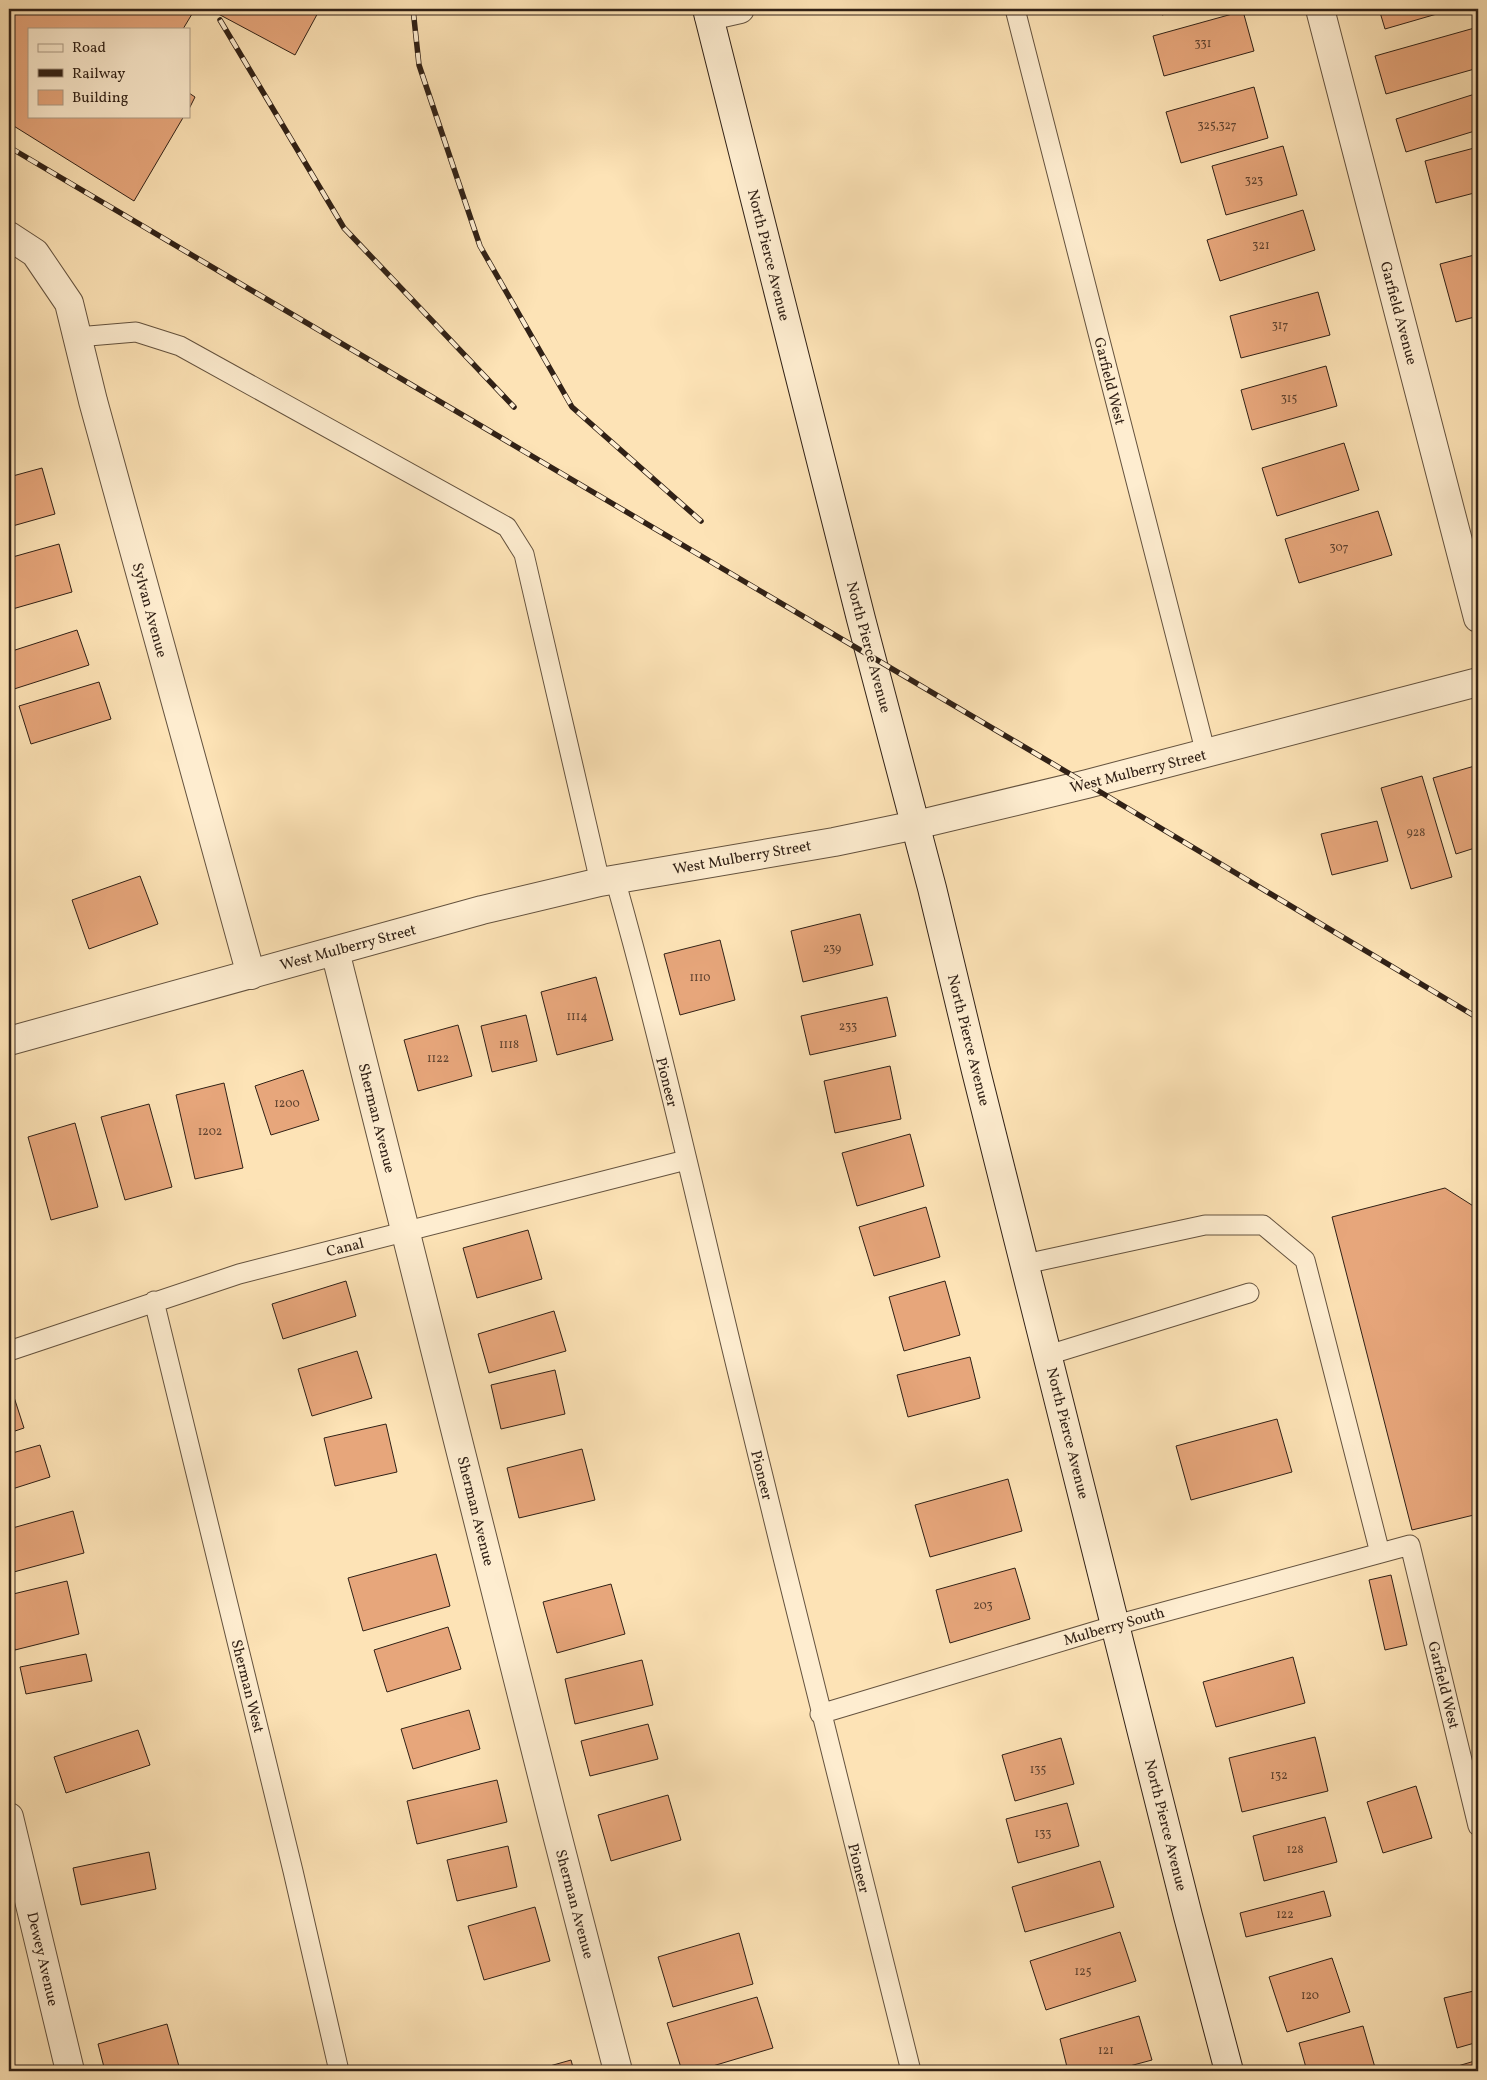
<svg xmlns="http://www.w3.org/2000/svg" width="1487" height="2080" viewBox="0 0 1487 2080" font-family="Vollkorn,serif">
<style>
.building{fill:#e7a67b;stroke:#312116}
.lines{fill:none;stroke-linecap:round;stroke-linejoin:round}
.lane-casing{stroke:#64523e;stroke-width:21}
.street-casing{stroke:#64523e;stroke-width:30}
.secondary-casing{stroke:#312116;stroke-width:30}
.lane{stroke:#feedd0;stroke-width:19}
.street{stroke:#feedd0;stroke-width:28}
.secondary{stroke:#feedd0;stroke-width:28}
.rail-casing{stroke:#312116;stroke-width:5.5}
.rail{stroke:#feedd0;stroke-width:4;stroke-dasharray:11;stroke-linecap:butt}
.labels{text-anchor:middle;stroke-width:4;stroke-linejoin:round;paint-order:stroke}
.number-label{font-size:12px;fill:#5e422f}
.street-label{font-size:15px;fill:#312116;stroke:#feedd0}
</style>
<rect width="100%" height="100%" fill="#fde3b6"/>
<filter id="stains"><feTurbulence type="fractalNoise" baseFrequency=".004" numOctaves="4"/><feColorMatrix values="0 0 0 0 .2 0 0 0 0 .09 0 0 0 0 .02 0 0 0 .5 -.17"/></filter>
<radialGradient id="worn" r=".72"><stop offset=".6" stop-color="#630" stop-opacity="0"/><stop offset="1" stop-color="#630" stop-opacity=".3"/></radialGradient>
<path class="building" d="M9 9H195L183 29H29V116H184L134 201 9 123Z
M209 9H320L295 55Z
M1161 9H1183L1162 15Z
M1379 9H1454L1385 29Z
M1243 11 1254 51 1164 76 1153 36Z
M1478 27V68L1386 94 1375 56Z
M1254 87 1268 138 1181 163 1166 112Z
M189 93 195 97 189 109Z
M1478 93V130L1406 152 1396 119Z
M1283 146 1297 195 1226 215 1212 166Z
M1478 147V192L1436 203 1425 161Z
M1303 210 1315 250 1220 281 1207 240Z
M1478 254V316L1456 322 1440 264Z
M1318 292 1330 335 1241 358 1230 316Z
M1326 366 1337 406 1252 430 1241 390Z
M1344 443 1359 490 1277 516 1262 468Z
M42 468 55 514 9 527V477Z
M1378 511 1392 555 1299 583 1285 539Z
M59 544 72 592 9 610V558Z
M77 630 89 665 11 690 9 682V652Z
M99 682 111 719 31 744 19 706Z
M1478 765V847L1456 854 1433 778Z
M1422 776 1452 877 1411 889 1381 788Z
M1377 821 1388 861 1332 875 1321 834Z
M140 876 158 924 89 949 72 900Z
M860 914 873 965 803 982 791 931Z
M720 940 735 1000 680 1015 664 954Z
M596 977 613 1040 557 1055 541 992Z
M887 997 896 1036 810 1055 801 1016Z
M526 1015 537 1061 492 1072 481 1026Z
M458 1025 472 1076 418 1091 404 1040Z
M890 1066 901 1119 835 1133 824 1081Z
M303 1070 319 1120 271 1135 255 1086Z
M224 1083 243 1168 195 1179 176 1095Z
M149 1104 172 1187 125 1200 101 1117Z
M75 1123 98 1207 51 1220 28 1137Z
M910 1134 924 1186 857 1206 842 1153Z
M1445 1188 1478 1209V1514L1412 1530 1332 1217Z
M926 1207 940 1257 874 1276 859 1227Z
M528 1230 542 1279 477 1298 463 1248Z
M346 1281 356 1316 283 1339 272 1304Z
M945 1281 960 1335 904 1351 889 1297Z
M554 1311 566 1351 489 1373 478 1334Z
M357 1351 372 1398 312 1416 298 1369Z
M970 1357 980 1398 908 1417 897 1375Z
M555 1370 565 1414 501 1429 491 1385Z
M13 1394 24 1428 9 1433V1396Z
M1277 1419 1292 1472 1191 1500 1176 1446Z
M386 1424 397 1472 335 1486 324 1438Z
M40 1445 50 1477 9 1490V1454Z
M582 1449 595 1500 519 1518 507 1468Z
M1008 1479 1022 1531 930 1557 915 1505Z
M73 1511 84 1553 10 1573 9 1529Z
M436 1554 450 1606 363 1631 348 1578Z
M1015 1568 1030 1619 950 1643 936 1590Z
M1391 1575 1407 1645 1385 1650 1369 1580Z
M67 1581 79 1634 15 1650 9 1624V1595Z
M611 1584 625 1634 557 1653 543 1602Z
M448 1627 461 1669 387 1692 374 1650Z
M86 1654 92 1681 26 1694 20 1667Z
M1293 1657 1305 1703 1216 1727 1203 1682Z
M642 1660 653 1705 575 1724 565 1679Z
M469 1710 480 1749 413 1769 401 1729Z
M648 1724 658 1759 590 1776 581 1741Z
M138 1730 150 1765 66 1793 54 1757Z
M1315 1737 1328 1791 1242 1812 1229 1758Z
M1061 1738 1074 1784 1015 1801 1002 1755Z
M497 1780 507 1822 417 1844 407 1801Z
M1416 1786 1432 1838 1383 1853 1367 1802Z
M668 1795 681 1840 611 1861 598 1815Z
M1067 1803 1079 1846 1018 1863 1006 1819Z
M1325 1817 1337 1862 1264 1881 1253 1836Z
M508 1846 517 1887 457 1901 447 1860Z
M149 1852 156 1889 81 1905 73 1868Z
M1100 1861 1114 1907 1025 1932 1012 1887Z
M1324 1891 1331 1916 1246 1937 1240 1913Z
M535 1907 550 1961 484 1980 468 1926Z
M1120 1932 1136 1981 1046 2010 1030 1961Z
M739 1933 753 1984 673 2007 658 1957Z
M1332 1958 1350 2012 1287 2032 1269 1977Z
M1478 1990V2042L1457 2048 1444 1998Z
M757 1997 773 2048 696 2071H682L667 2023Z
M1139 2016 1152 2060 1111 2071H1068L1060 2039Z
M167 2024 180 2070 105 2071 98 2044Z
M1363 2026 1376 2071H1307L1299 2043Z
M571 2060 574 2071H532Z
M1478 2060V2071H1441Z"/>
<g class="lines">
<g class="lane-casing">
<path id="lane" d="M1015 9 1206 754
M77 337 136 332 180 346 507 527 524 554 600 882
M615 879C662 1045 699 1214 740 1382 796 1612 853 1842 911 2071
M1025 1264 1205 1225H1263L1305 1260 1380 1553
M154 1301 293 1871 339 2071
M9 1351 239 1274 686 1160
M1048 1355 1249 1293
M820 1714 1116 1625 1410 1545 1478 1826"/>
</g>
<g class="street-casing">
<path id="street" d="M1320 9 1478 618
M709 16 740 9
M9 236 35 253 69 303 93 401 251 975
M335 951 553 1819 618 2071
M9 1041 482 910 600 882 834 842 916 825 1087 784 1478 682
M9 1817 70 2071"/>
</g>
<g class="secondary-casing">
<path id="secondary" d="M707 9 861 619 932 888 976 1071 1188 1916 1229 2071"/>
</g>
<use href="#lane" class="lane"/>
<use href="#street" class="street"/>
<use href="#secondary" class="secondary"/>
<g class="rail-casing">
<path id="rail" d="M413 9 419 65 480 246 572 407 701 521
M220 20 344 228 514 407
M9 147 1087 784 1478 1018"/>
</g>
<use href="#rail" class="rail"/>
</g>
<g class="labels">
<g class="number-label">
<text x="1203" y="47">331</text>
<text x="1217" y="129">325,327</text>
<text x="1254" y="184">323</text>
<text x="1261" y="249">321</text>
<text x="1280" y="329">317</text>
<text x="1289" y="402">315</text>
<text x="1339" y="551">307</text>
<text x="1416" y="836">928</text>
<text x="832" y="952">239</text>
<text x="700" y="981">1110</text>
<text x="577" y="1020">1114</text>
<text x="848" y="1030">233</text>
<text x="509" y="1048">1118</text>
<text x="438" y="1062">1122</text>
<text x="287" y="1107">1200</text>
<text x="210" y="1135">1202</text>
<text x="983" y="1609">203</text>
<text x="1038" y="1773">135</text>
<text x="1279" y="1779">132</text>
<text x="1043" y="1837">133</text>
<text x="1295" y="1853">128</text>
<text x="1285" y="1918">122</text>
<text x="1083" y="1975">125</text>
<text x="1310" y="1999">120</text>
<text x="1106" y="2054">121</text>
</g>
<g class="street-label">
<text transform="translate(769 255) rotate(76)" y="5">North Pierce Avenue</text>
<text transform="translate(1399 313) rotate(75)" y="5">Garfield Avenue</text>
<text transform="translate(1110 381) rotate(76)" y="5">Garfield West</text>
<text transform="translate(150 610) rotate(75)" y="5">Sylvan Avenue</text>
<text transform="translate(869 647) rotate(75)" y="5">North Pierce Avenue</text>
<text transform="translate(1138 771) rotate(-14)" y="5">West Mulberry Street</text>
<text transform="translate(742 857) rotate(-10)" y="5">West Mulberry Street</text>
<text transform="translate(348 947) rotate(-15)" y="5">West Mulberry Street</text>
<text transform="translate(969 1040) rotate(76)" y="5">North Pierce Avenue</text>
<text transform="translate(667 1082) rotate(76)" y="5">Pioneer</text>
<text transform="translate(377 1118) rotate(76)" y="5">Sherman Avenue</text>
<text transform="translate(345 1247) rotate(-14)" y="5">Canal</text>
<text transform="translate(1068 1433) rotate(76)" y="5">North Pierce Avenue</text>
<text transform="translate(762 1475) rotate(76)" y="5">Pioneer</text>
<text transform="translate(476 1511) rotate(76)" y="5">Sherman Avenue</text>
<text transform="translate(1114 1626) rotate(-16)" y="5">Mulberry South</text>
<text transform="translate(1444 1685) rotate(76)" y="5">Garfield West</text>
<text transform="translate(248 1686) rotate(76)" y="5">Sherman West</text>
<text transform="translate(1166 1825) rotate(76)" y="5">North Pierce Avenue</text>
<text transform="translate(859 1868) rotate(76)" y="5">Pioneer</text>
<text transform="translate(575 1904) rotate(75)" y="5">Sherman Avenue</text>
<text transform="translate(43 1959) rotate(77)" y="5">Dewey Avenue</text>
</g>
</g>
<rect width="1487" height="2080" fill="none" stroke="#fde3b6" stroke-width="30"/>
<rect x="10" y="10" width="1467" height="2060" fill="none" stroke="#312116" stroke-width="2.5"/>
<rect x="15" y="15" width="1457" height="2050" fill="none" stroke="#312116"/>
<rect x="28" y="28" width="162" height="90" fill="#feedd0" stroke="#ac9b86"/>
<rect x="38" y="44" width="25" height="8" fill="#feedd0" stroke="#ac9b86"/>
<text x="72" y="52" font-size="15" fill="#312116">Road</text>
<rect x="38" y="69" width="25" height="8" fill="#312116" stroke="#ac9b86"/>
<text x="72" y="78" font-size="15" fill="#312116">Railway</text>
<rect x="38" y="90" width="25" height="15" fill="#e7a67b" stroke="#ac9b86"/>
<text x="72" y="102" font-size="15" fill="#312116">Building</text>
<rect width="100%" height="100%" filter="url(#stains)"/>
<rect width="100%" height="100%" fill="url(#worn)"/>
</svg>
